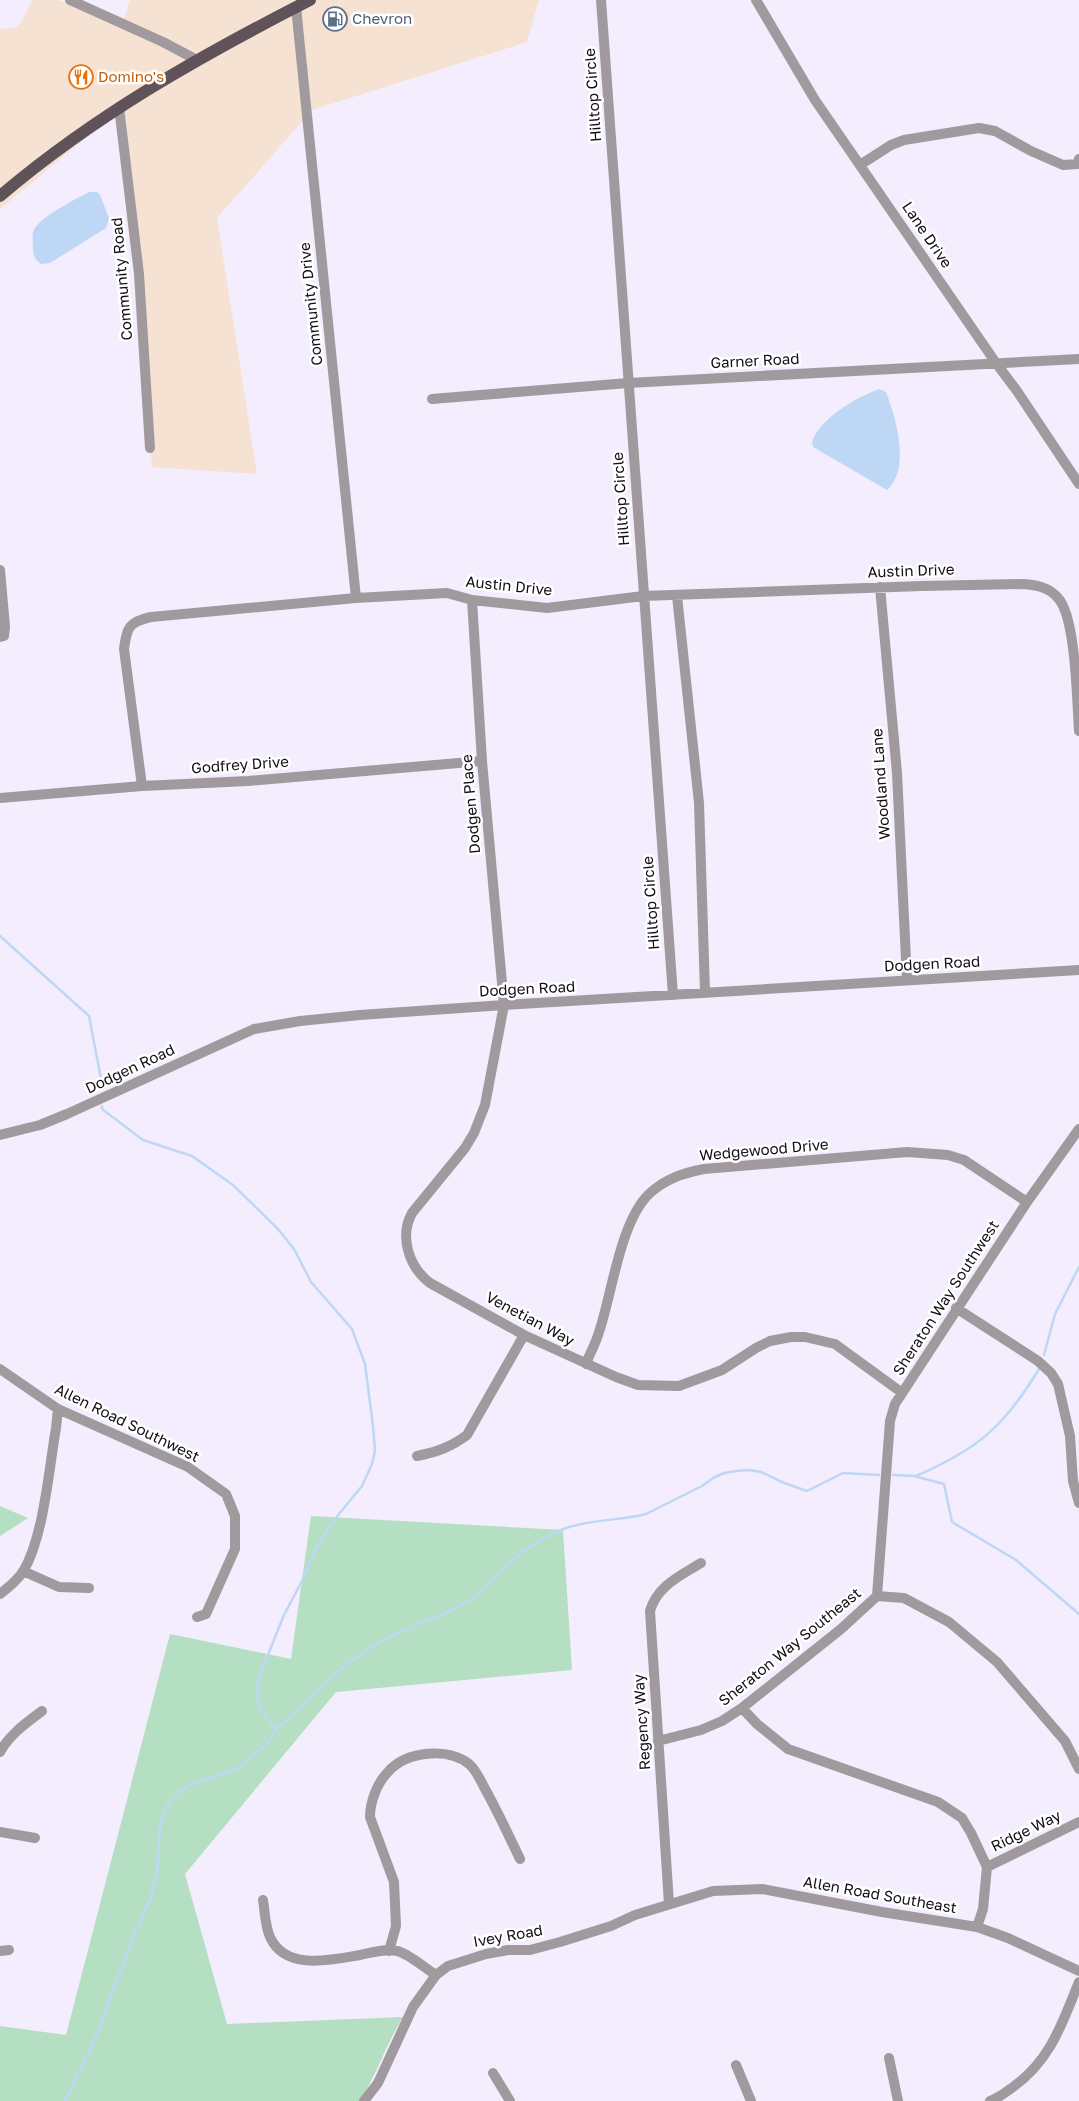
<svg xmlns="http://www.w3.org/2000/svg" width="1079" height="2101" viewBox="0 0 1079 2101" font-family="'Golos Text',sans-serif">
<style>
.commercial{fill:#f6e2d3}
.green{fill:#b4dfc3}
.water{fill:#bed7f5}
.lines{fill:none;stroke-linecap:round;stroke-linejoin:round}
.stream{stroke:#bed7f5;stroke-width:2.5}
.minor{stroke:#a0999d;stroke-width:10}
.major{stroke:#5f5359;stroke-width:12}
.labels{text-anchor:middle;stroke-width:5;stroke-linejoin:round;paint-order:stroke}
.service-label{font-size:15px;fill:#4e5e75;stroke:#fff;text-anchor:start}
.food-label{font-size:15px;fill:#c56008;stroke:#fff;text-anchor:start}
.street-label{font-size:15px;fill:#120f15;stroke:#fff}
</style>
<rect width="100%" height="100%" fill="#f3edfd"/>
<path class="commercial" d="M33 0H57L122 24 130 0H539L527 42 312 110 217 218 257 474 152 467 124 106 0 209V29L18 27Z"/>
<path class="green" d="M0 1506 28 1518 0 1536Z
M311 1516 563 1530 572 1670 336 1692 185 1874 227 2024 403 2017C386 2044 377 2074 360 2101H0V2026L66 2035 170 1634 291 1659Z"/>
<path class="water" d="M89 192H97L100 195 109 218 106 228 50 263 41 264C35 260 33 255 33 248 33 243 32 237 33 232 37 218 76 199 89 192Z
M879 389 886 392C896 418 911 468 887 490L813 447 812 443C818 419 857 397 879 389Z"/>
<g class="lines">
<path class="stream" d="M0 936 89 1016 102 1084
M102 1106V1109L143 1140 192 1156 233 1185 278 1229 294 1249 311 1282 352 1329 365 1364 373 1426 375 1451 372 1464 362 1486 330 1525 317 1547 302 1581 284 1615 261 1672 258 1685 257 1697 260 1709 276 1730
M1044 1355 1055 1314 1079 1267
M893 1475 914 1476 944 1484 952 1522 1016 1560 1079 1614
M916 1476C978 1449 1004 1427 1039 1369
M65 2101 95 2039 130 1945 150 1899 157 1875 160 1825 169 1802 178 1793 189 1786 236 1769 256 1754 271 1739 276 1730C310 1700 340 1664 380 1642 410 1625 443 1618 472 1598 486 1589 496 1576 508 1565 523 1550 541 1538 561 1530 589 1519 619 1521 646 1514L702 1486 713 1478 724 1473 736 1471 749 1470 761 1472 784 1483 807 1491 843 1473 879 1475"/>
<path class="minor" d="M70 0 163 42 197 60
M601 0 673 995
M756 0 815 100 996 363 1017 391 1079 484
M296 7 356 598
M119 107 139 274 150 448
M860 165 891 145 904 140 979 128 995 131 1031 151 1063 165 1078 164 1079 159
M432 399 628 383 1079 359
M0 570 5 627 4 636 0 637
M880 587 897 773 907 980
M677 596 699 803 705 992
M472 600 482 761 504 1005 485 1105 474 1133 465 1148 412 1213C399 1237 409 1267 430 1283L524 1335 616 1377 638 1385 679 1386 722 1370 756 1348 770 1341 791 1337H805L835 1344 901 1392
M142 786 124 649C127 628 128 622 151 617L356 598 447 593 472 600 547 608 643 596 922 586 1023 584C1036 585 1049 587 1058 598 1076 617 1077 702 1079 731
M0 798 142 786 248 781 482 761
M0 1135 40 1125 67 1114 254 1029 300 1021 360 1015 504 1005 1079 970
M956 1308 1038 1361 1051 1373 1058 1384 1070 1436 1073 1481 1079 1503
M586 1364C590 1353 596 1343 599 1332 612 1294 620 1222 649 1194 665 1179 683 1173 704 1169L907 1152 948 1155 964 1160 1027 1202
M0 1369 58 1409 188 1467 226 1494 235 1516V1549L206 1614 197 1617
M417 1456C437 1452 451 1447 467 1435L524 1335
M23 1571 59 1587 89 1588
M0 1594C9 1587 18 1580 24 1570 44 1535 49 1468 56 1428L58 1409
M877 1596 904 1598 949 1622 997 1662 1065 1741 1079 1769
M742 1708 757 1724 788 1749 938 1802 962 1818 971 1833 987 1867 983 1909 977 1927
M658 1741 701 1730 722 1721 742 1708 841 1629 877 1596 890 1421 895 1404 1027 1202 1079 1129
M0 1752C10 1734 26 1723 42 1711
M0 1832 35 1838
M987 1867 1079 1822
M263 1900C265 1912 265 1926 270 1937 285 1971 331 1960 360 1955 371 1953 385 1948 397 1951 408 1953 426 1969 436 1975
M669 1904 650 1611C657 1586 680 1576 701 1563
M0 1951 9 1950
M389 1951 396 1926 394 1882 370 1817C370 1802 377 1783 388 1772 406 1751 448 1747 469 1764 476 1770 480 1779 484 1787 497 1810 508 1834 520 1859
M889 2058 898 2101
M736 2065 751 2101
M493 2073 510 2101
M364 2101 378 2083 413 2007 436 1975 448 1966 486 1954 508 1950H530L560 1942 611 1926 635 1915 713 1891 762 1889 882 1912 977 1927 1008 1938 1079 1971
M990 2101C999 2098 1006 2092 1013 2087 1051 2060 1062 2023 1079 1982"/>
<path class="major" d="M0 196C94 116 200 56 310 0"/>
</g>
<defs>
<g id="fuel-ring" transform="scale(1.25)"><circle r="9.5" fill="#fff" stroke="#5c6f8a" stroke-width="1.5"/><path d="M-5.5-6h7V0h2V4h1.3V-2.5L3-4.5l.8-.8L6-3V5H2.5V1h-1V6h-7ZM-4.2-4.7v3.2H.2V-4.7Z" fill="#5c6f8a"/></g>
<g id="restaurant-ring" transform="scale(1.25)"><circle r="9.5" fill="#fff" stroke="#e8710a" stroke-width="1.5"/><path d="M-5-6h1v4h1v-4h1v4h1v-4h1v5L-1.5 .5V6h-2V.5L-5-1ZM5-6V6H3V1.5H1.5Q1.5-4 5-6Z" fill="#e8710a"/></g>
</defs>
<g fill-rule="evenodd">
<use href="#fuel-ring" x="335" y="19"/>
<use href="#restaurant-ring" x="81" y="77"/>
</g>
<g class="labels">
<g class="service-label">
<text x="352" y="24">Chevron</text>
</g>
<g class="food-label">
<text x="98" y="82">Domino's</text>
</g>
<g class="street-label">
<text transform="translate(593 95) rotate(-94)" y="5">Hilltop Circle</text>
<text transform="translate(927 235) rotate(56)" y="5">Lane Drive</text>
<text transform="translate(122 279) rotate(-95)" y="5">Community Road</text>
<text transform="translate(311 304) rotate(-96)" y="5">Community Drive</text>
<text transform="translate(755 361) rotate(-3)" y="5">Garner Road</text>
<text transform="translate(621 499) rotate(-94)" y="5">Hilltop Circle</text>
<text transform="translate(911 571) rotate(-2)" y="5">Austin Drive</text>
<text transform="translate(509 586) rotate(6)" y="5">Austin Drive</text>
<text transform="translate(240 765) rotate(-4)" y="5">Godfrey Drive</text>
<text transform="translate(881 784) rotate(-94)" y="5">Woodland Lane</text>
<text transform="translate(471 804) rotate(-95)" y="5">Dodgen Place</text>
<text transform="translate(651 903) rotate(-94)" y="5">Hilltop Circle</text>
<text transform="translate(932 964) rotate(-3)" y="5">Dodgen Road</text>
<text transform="translate(527 989) rotate(-3)" y="5">Dodgen Road</text>
<text transform="translate(130 1069) rotate(-25)" y="5">Dodgen Road</text>
<text transform="translate(764 1150) rotate(-5)" y="5">Wedgewood Drive</text>
<text transform="translate(946 1298) rotate(-57)" y="5">Sheraton Way Southwest</text>
<text transform="translate(530 1319) rotate(28)" y="5">Venetian Way</text>
<text transform="translate(127 1423) rotate(26)" y="5">Allen Road Southwest</text>
<text transform="translate(790 1647) rotate(-39)" y="5">Sheraton Way Southeast</text>
<text transform="translate(642 1722) rotate(-94)" y="5">Regency Way</text>
<text transform="translate(1026 1831) rotate(-26)" y="5">Ridge Way</text>
<text transform="translate(880 1895) rotate(10)" y="5">Allen Road Southeast</text>
<text transform="translate(508 1936) rotate(-10)" y="5">Ivey Road</text>
</g>
</g>
</svg>
